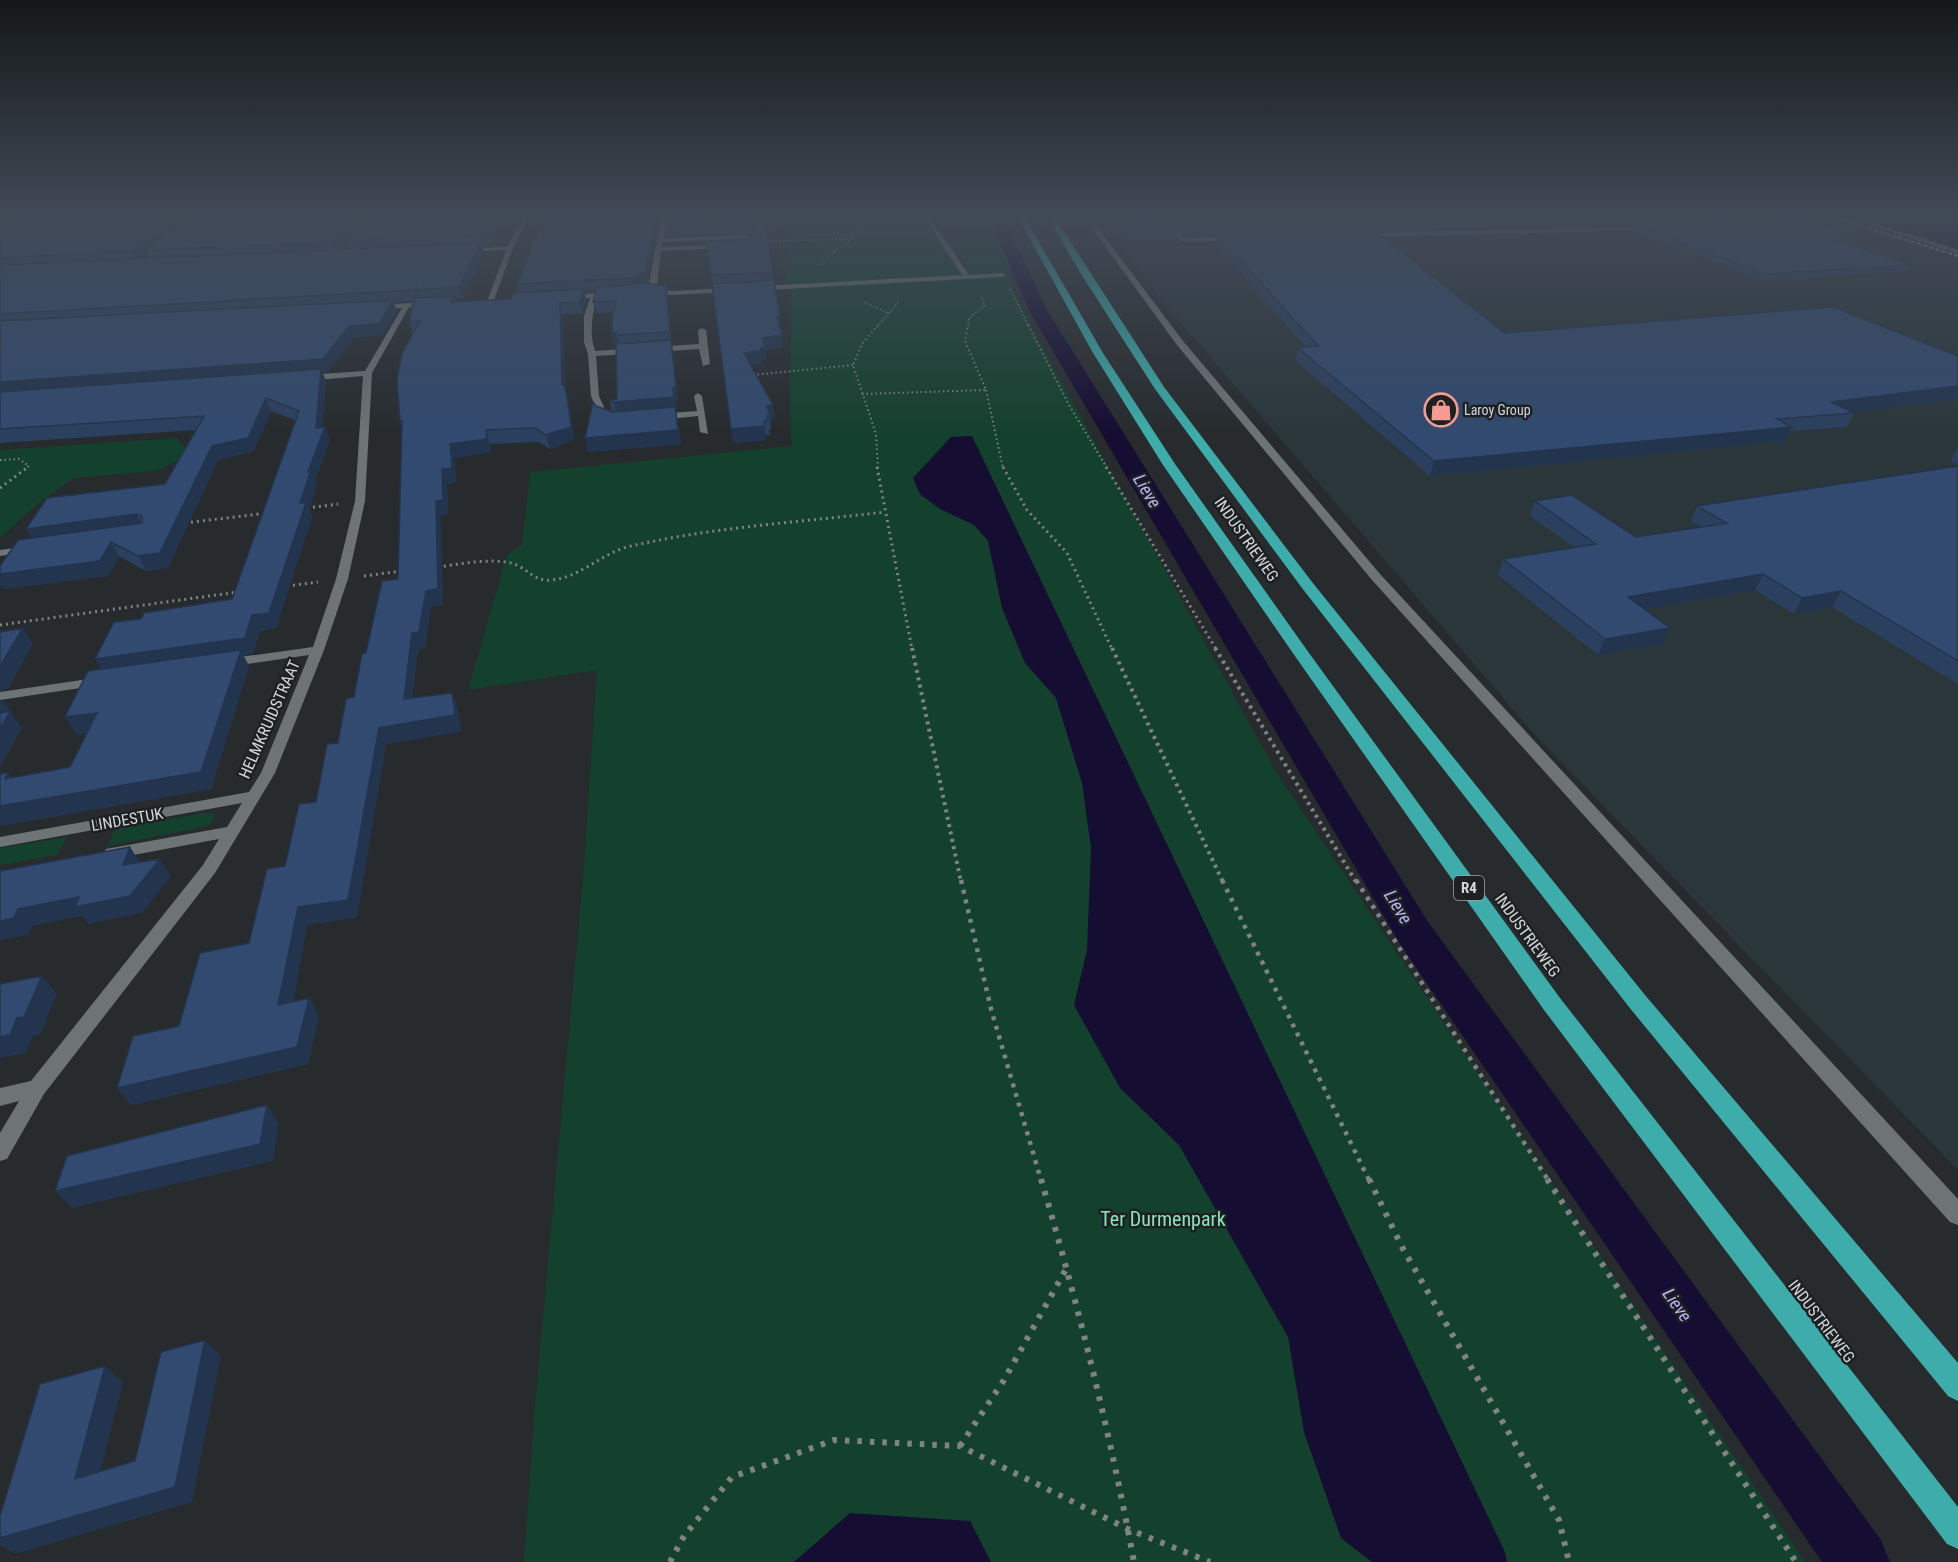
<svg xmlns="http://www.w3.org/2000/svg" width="1958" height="1562" viewBox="0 0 1958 1562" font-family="'Roboto Condensed',sans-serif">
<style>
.built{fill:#2b363b}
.green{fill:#14412d}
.water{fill:#160d32}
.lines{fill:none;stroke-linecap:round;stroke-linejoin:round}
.canal{fill:#160d32;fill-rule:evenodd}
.path-far5{stroke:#7f8384;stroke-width:1.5;stroke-dasharray:1.5 2;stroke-linecap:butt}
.path-far4{stroke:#7f8384;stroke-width:2;stroke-dasharray:1.5 3;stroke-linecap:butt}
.path-far3{stroke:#7f8384;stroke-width:3;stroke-dasharray:2 4;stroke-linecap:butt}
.path-far2{stroke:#7f8384;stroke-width:4;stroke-dasharray:3 4.5;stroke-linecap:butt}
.path-far1{stroke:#7f8384;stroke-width:4.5;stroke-dasharray:4 6;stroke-linecap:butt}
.path{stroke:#7f8384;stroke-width:6;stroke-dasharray:4.5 8;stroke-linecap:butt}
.lane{fill:#6e7476;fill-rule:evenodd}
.street{fill:#6e7476;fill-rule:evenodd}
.highway{fill:#3dacaa;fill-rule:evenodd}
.rail{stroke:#b3b6b7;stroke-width:2;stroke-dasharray:4.5 2;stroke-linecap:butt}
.wall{fill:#2b405f;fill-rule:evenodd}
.shaded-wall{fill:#23344e}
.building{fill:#324a6f;stroke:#23344e;stroke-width:1.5}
.labels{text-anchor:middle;stroke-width:5;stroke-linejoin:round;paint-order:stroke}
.far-poi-label{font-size:14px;fill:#d5d8d9;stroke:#1d2123;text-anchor:start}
.shield{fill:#1d2123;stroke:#9ea1a2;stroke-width:1.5}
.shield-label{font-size:15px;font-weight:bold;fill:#d5d8d9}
.street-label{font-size:16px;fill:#d5d8d9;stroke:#1d2123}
.water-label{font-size:18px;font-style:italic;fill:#bdb3fa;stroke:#1d2123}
.near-park-label{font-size:20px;fill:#8fe1b8;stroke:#1d2123}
</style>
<rect width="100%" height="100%" fill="#272b2d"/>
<path class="built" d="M1097 216H1834L1958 256V1170L1542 743 1168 308Z"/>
<path class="green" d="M792 216H918L956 268H969L947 237 997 234 1012 262 1009 281 1038 339 1276 772 1805 1562H524L535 1405 583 880 597 670 468 690 507 555 522 545 530 472 792 446 790 407 791 291 786 283Z
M177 438 190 454 156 471 74 478 36 505 0 538V450Z
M205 813 215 814 214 820 208 826 107 846 116 828Z
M67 837 57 855 0 865V848Z"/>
<path class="water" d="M1864 216H1958V247Z
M972 436 1505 1552 1507 1562H1372L1341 1538 1304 1432 1288 1337 1179 1145 1120 1088 1074 1005 1087 950 1091 848 1082 783 1056 698 1025 663 1002 608 988 541 974 525 940 509 920 494 913 478 951 437Z
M850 1513 970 1521 991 1562H794Z"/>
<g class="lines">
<path class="canal" d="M988 216H1002L1047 310 1428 922 1881 1540 1890 1562H1822L1400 944 1029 310Z"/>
<path class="path-far5" d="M769 241 852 239
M818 265 850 240 860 216
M1010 289 1029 327
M864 302 888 313
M877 327 900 300
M968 327 969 318 985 305 981 296"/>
<path class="path-far4" d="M1028 325 1069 405 1107 468
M753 375 853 365
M986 390 1003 468
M862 394 986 390 965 341 968 325
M0 460 19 459 29 466 26 468
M878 468 876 434 853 365 862 344 878 325"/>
<path class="path-far3" d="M877 467 912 649
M1003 467 1027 510 1067 553 1112 649
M1106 467 1216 649
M0 488 28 467
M307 508 338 504
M185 523 267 513
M438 567C461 564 488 558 511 563 527 567 533 582 552 580 581 577 603 552 631 546 714 527 801 522 885 512
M364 576 401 571
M287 586 318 582
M0 625 238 592"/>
<path class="path-far2" d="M912 648 961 882
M1112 648 1223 882
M1215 648 1356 882"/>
<path class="path-far1" d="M961 880 991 1009 1041 1180
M1222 880 1369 1180
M1356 880 1548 1180"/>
<path class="path" d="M1041 1179C1078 1305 1110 1432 1134 1562
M1369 1179 1402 1247 1559 1520 1569 1562
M1547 1179 1796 1562
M960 1446 1004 1380 1066 1269
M670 1562 684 1536 732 1477 834 1440 960 1446 1130 1530 1210 1562"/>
<path class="lane" d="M1160 216H1166L1184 238 1235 237 1238 239 1235 241H1180Z
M1816 216H1823L1831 222 1802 226 1799 224 1823 220Z
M1652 227 1654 230 1361 237 1358 235 1361 233Z"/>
<path class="street" d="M524 216H530L513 248 494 300 487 302 506 250 464 252 461 250 508 246Z
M663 216H669L664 238 746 235 754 240 747 247 661 251 657 286 653 289 673 291 962 275 923 216H929L969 275 1002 273 1006 275 1002 277 673 295 647 293 643 291 649 285 655 249ZM745 239 747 240 745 243 662 247 663 242Z
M1083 216H1089L1183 341 1380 574 1958 1199V1225L1950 1222 1372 580 1177 345Z
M1843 216H1851L1958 250V254Z
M614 292 617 296 597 297C592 315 589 333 595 351L699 344 698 330 702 328 706 330 710 364 703 366 699 349 596 356 599 396 607 414 618 420 613 423 600 418 591 396 588 354 584 342V316L590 298 566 299 562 297 566 295Z
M431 302 435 304 434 306 409 307 372 373 365 501 348 579 324 650 275 773 215 873 44 1094 7 1159 0 1161V1133L19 1101 0 1106V1088L31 1081 203 865 219 839 112 859 106 857 104 853 106 849 227 827 242 803 0 847V837L249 792 261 773 309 655 226 667 219 663 226 659 313 647 336 579 355 501 363 376 305 381 301 378 305 375 365 371 402 308 374 309 370 307 371 305Z
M698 393 702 396 708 434 700 432 698 416 658 420 653 417 658 414 697 411 694 396Z
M30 546 36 549 34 551 0 556V550Z
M102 677 109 681 107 684 0 700V692Z"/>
<path class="highway" d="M1017 216H1024L1103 353 1175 464 1309 653 1560 998 1958 1507V1549L1947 1544 1544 1010 1297 659 1163 465 1093 353Z
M1047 216H1054L1164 387 1312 582 1645 995 1958 1363V1401L1948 1396 1629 1007 1302 588 1155 389 1081 274Z"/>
<path class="rail" d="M1830 216 1958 256"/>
</g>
<path class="wall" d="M0 216H502L488 245H482L484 253 463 298 456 299 457 302 511 299 519 293 517 284 545 216H662L653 248 647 283 666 286 678 401H675L676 411 681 444 588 452 585 438 596 406 612 412 610 400 617 399 616 345H614L612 333 613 312 596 313 593 302 596 291 584 292 586 300 582 314H562L565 387 570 410 574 440 550 449 539 442 490 444 491 452 454 458 456 482 447 484 448 514 440 515 443 605 431 606 425 648 418 649 412 698 458 709 461 731 386 744 357 917 307 925 293 1002 309 998 319 1016 308 1064 131 1105 117 1088 179 1026 249 943 316 802 354 697 366 653 398 579 402 427 400 421 413 334 409 322 414 301 394 302 397 311 383 335 353 338 328 371 322 372 326 381 322 427H325L330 440 315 480 317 485 309 509 312 517 276 628 260 631 253 653 243 655 249 666 211 789 0 826 8 773 12 778 70 767 87 733 76 734 102 669 95 659 141 619 232 599 295 420 271 411 254 451 218 460 168 568 146 571 119 556 108 576 4 589 0 584V566L32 538 26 529 165 484 196 430 0 443ZM361 226 347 241 350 249 338 250ZM147 252 150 258 138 259Z
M668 216H788V224H774V231H767L773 280 780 317 781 329H780L783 348 765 350 766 360H762V364L751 365 773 405 775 419H770L771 429H769L770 435H765L766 440 733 443 706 241 746 239 750 235 746 233 667 236 665 226Z
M1115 216H1590L1586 224 1374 230 1505 333 1958 399 1851 412 1854 413 1847 427 1790 431 1785 441 1430 476 1296 361 1298 348 1306 347 1215 243 1216 235 1185 236 1178 227 1176 239 1131 240Z
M1595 216H1795L1794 219 1615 224Z
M1634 224 1845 233 1842 239H1834L1909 265 1906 271 1762 281 1632 230Z
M1958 447V465L1950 461Z
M1958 466V684L1832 607 1794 614 1755 590 1644 609 1670 628 1663 644 1598 655 1498 575 1503 559 1574 547 1530 516 1535 501 1636 537 1701 527 1691 521 1697 506Z"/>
<path class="shaded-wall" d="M11 216H36L0 233V220Z
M177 216H194L146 250 147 252 134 262 130 251Z
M359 216H371L336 252 333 242Z
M495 216H502L488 245 485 235Z
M658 216H662L653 248 647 283 635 289 633 278Z
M481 243 484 253 463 298 459 287Z
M666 286 668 297 672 344 670 332Z
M417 287 416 290 419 299 418 301 415 290Z
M584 289 586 300 582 314 580 302Z
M393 300 397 311 383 335 353 338 328 371 322 372 326 381 321 436 325 427 330 440 315 480 317 485 309 509 312 517 276 628 260 631 253 653 243 655 249 666 211 789 0 826V806L201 772 105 675 95 659 252 615 300 503 316 428 321 372 0 395V382L349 326Z
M560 303 562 314 565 398 562 385Z
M777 317H780L781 329H778Z
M616 332 618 344 614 345 612 333Z
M782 335 783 348 765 350 766 360H762V364L746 366 744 353 760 348 762 338Z
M671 340 678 401H675L676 411 681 444 588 452 585 438 617 416 614 402 673 388Z
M1958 386V399L1824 416 1831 402Z
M567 396 570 410 574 440 550 449 546 435Z
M266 398 271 411 254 451 218 460 168 568 146 571 138 556 212 446Z
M773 405 775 419H770L767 406Z
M764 426 766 440 733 443 731 429Z
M1792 427 1785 441 1430 476 1434 461Z
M486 430 491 452 454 458 456 482 447 484 448 514 440 515 443 605 431 606 425 648 418 649 410 715 404 699 412 633 436 501 442 469 450 444Z
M136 514 144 529 34 543 26 529Z
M111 542 119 556 108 576 4 589 0 584V574Z
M1763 574 1755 590 1621 613 1628 597Z
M1841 591 1832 607 1794 614 1802 598Z
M23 628 33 644 8 689 0 691V666Z
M1670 628 1663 644 1598 655 1605 639Z
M452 693 458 709 461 731 386 744 357 917 307 925 289 1022 278 1005 298 907 379 728Z
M2 699 22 728 0 767V703Z
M97 713 108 729 76 734 65 717Z
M8 773 20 790 5 779Z
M130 847 141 864 123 865Z
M160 859 171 876 142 913 88 924 82 916 32 926 28 935 0 940V921L18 909Z
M42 976 57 994 40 1035 33 1036 26 1053 0 1058V1037L17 1018Z
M309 998 319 1016 308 1064 131 1105 117 1088Z
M267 1105 279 1123 273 1161 72 1208 55 1191Z
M205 1340 221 1356 192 1502 15 1554 0 1545V1538L175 1487Z
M105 1366 123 1382 95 1493 75 1479Z"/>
<path class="building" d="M0 216H11L0 220Z
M28 216H177L130 251 0 258V228Z
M189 216H359L333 242 146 250Z
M371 216H495L485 235 347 241Z
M545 216H658L651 238 645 272 633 278 517 284Z
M668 216H773V221H765L773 272 711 275 706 241 746 239 754 231V228L745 223 665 226Z
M1126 216H1171L1178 224 1133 225Z
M1183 216H1367L1187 220Z
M1811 219 1845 233H1817L1909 265 1765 274 1634 224Z
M1371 228 1505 333 1833 307 1958 356V386L1831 402 1854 413 1777 419 1792 427 1434 461 1298 348 1318 346 1216 233Z
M481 243 459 287 416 290 417 287 415 290 0 314V265Z
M774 280 780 317H777L782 335 762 338 765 347 760 348 761 351 744 353 773 405 767 406 770 416H767L768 421H764V426L731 429 712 284Z
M646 283 666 286 670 332 616 335V332L612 333V317L616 301 593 302 596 288Z
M584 289 580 302 560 303 562 385H564L567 396 571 427 546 435 535 428 486 430 487 439 450 444 452 468 442 469 443 500 436 501 438 589 426 591 419 632 412 633 404 699 452 693 455 715 379 728 348 900 298 907 278 1005 309 998 297 1047 117 1088 133 1036 179 1026 200 953 249 943 267 869 285 866 299 804 316 802 327 744 338 743 346 699 354 697 362 654 366 653 382 581 398 579 402 421H400L397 379 402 353 420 321 409 322 414 298 455 296 452 302 511 299 513 293Z
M393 300 379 324 349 326 323 359 0 382V321Z
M671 340 676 387 673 388 674 397 614 402 610 400 617 399 616 344Z
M321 369 316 428 325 427 308 472 311 471 300 503H306L269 613 252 615 245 638 95 659 114 622 141 619 144 613 232 599 299 411 266 398 248 438 212 446 160 553 138 556 111 542 100 561 0 574V566L18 540 142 523V516L136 514 26 529 47 498 165 484 204 416 0 429V392Z
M593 402 596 406 613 412 675 407 678 430 585 438Z
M1958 466V661L1841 591 1802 598 1763 574 1628 597 1670 628 1605 639 1503 559 1596 544 1535 501 1572 495 1636 537 1727 523 1697 506Z
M23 628 0 666V632Z
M241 650 201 772 0 806V774L8 773 5 779 70 767 97 713 65 717 88 671Z
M10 711 0 729V713Z
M130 847 123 865 160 859 130 896 75 907 79 897 18 909 14 918 0 921V871Z
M42 976 24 1017 17 1018 10 1035 0 1037V984Z
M267 1105 260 1144 55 1191 67 1156Z
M205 1340 175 1487 0 1538V1516L40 1384 105 1366 75 1479 135 1461 161 1352Z"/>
<linearGradient id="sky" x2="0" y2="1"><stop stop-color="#151819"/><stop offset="0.5" stop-color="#414a57"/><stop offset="1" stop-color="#414a57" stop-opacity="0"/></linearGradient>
<rect width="1958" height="434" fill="url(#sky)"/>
<defs>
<g id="shop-ring" transform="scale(1.725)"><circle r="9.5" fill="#1d2123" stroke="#f59c92" stroke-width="1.5"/><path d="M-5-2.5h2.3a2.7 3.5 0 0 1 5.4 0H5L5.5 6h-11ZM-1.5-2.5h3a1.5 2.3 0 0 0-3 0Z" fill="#f59c92"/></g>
</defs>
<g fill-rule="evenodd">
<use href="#shop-ring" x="1441" y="410"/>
</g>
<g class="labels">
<g class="far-poi-label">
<text x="1464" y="415">Laroy Group</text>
</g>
<rect class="shield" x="1454" y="876" width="30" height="24" rx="4.5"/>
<g class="shield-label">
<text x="1469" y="893">R4</text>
</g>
<g class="street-label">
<text transform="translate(1247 539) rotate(55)" y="6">INDUSTRIEWEG</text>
<text transform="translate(269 719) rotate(-66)" y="6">HELMKRUIDSTRAAT</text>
<text transform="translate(127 819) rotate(-10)" y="6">LINDESTUK</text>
<text transform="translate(1528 935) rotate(54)" y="6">INDUSTRIEWEG</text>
<text transform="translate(1822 1321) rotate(53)" y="6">INDUSTRIEWEG</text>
</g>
<g class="water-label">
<text transform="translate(1147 491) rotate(59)" y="6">Lieve</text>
<text transform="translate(1398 907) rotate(59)" y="6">Lieve</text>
<text transform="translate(1677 1305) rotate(55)" y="6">Lieve</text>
</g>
<g class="near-park-label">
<text x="1163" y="1226">Ter Durmenpark</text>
</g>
</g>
</svg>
